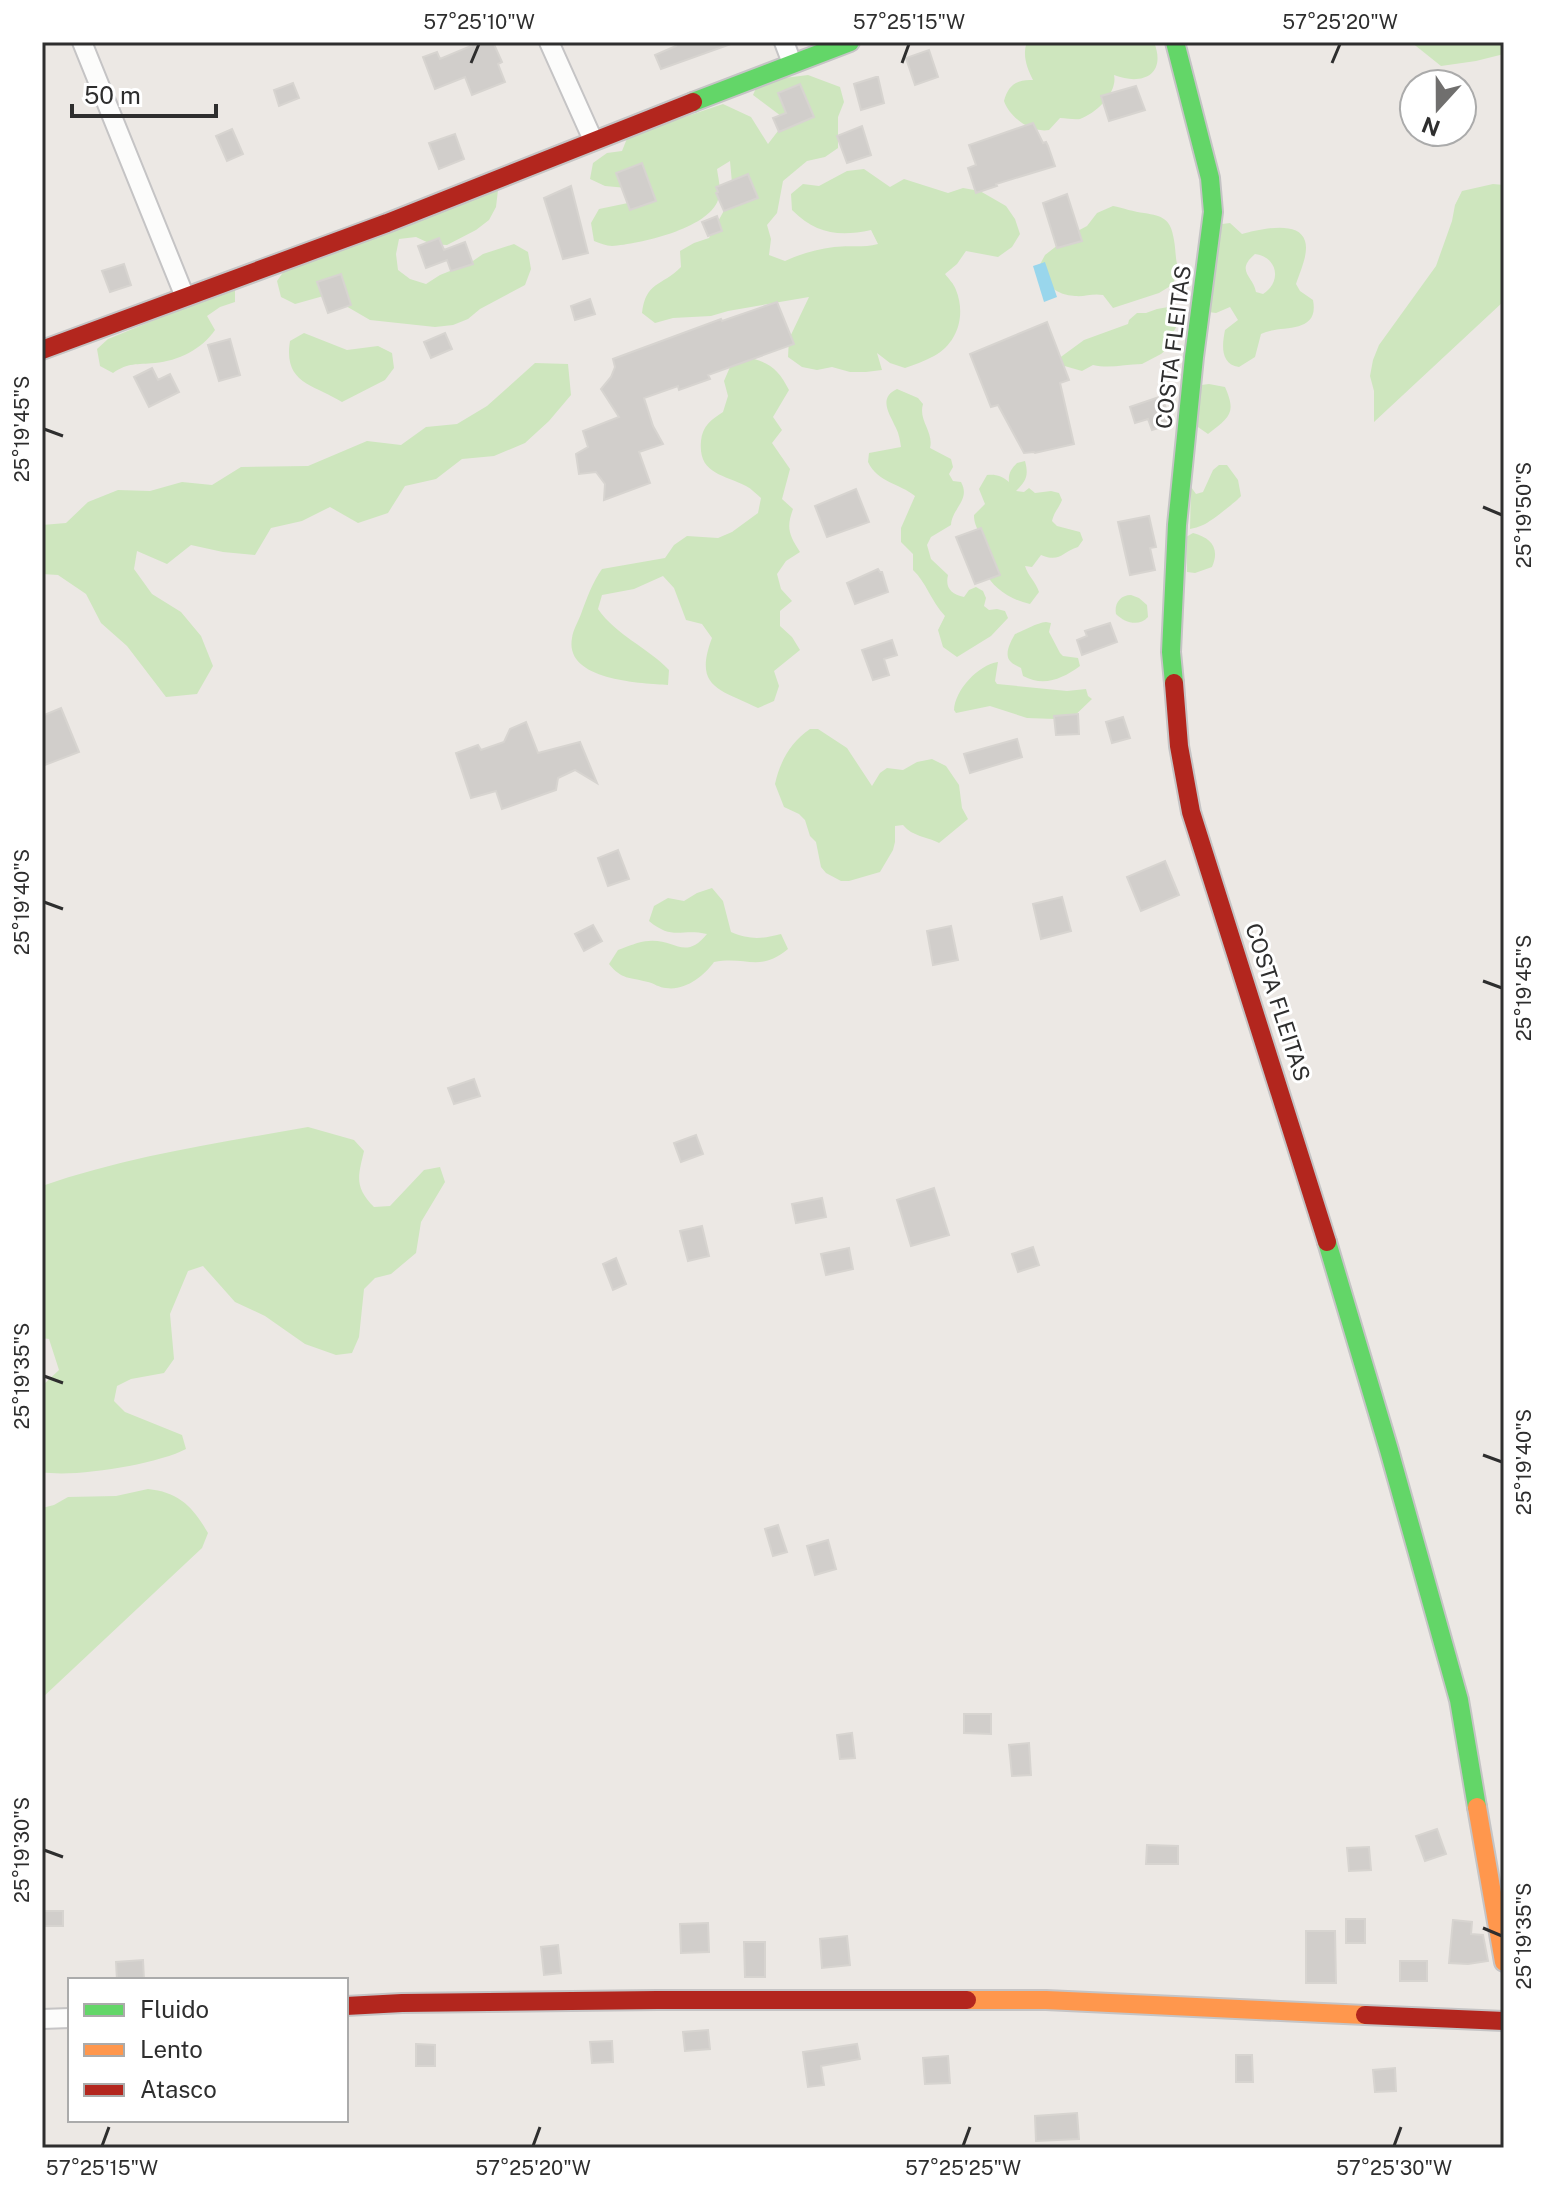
<svg xmlns="http://www.w3.org/2000/svg" width="1546" height="2190" viewBox="0 0 1546 2190" font-family="'Public Sans',sans-serif">
<style>
.green{fill:#cee6be;fill-rule:evenodd}
.water{fill:#99d6ec}
.building{fill:#d1cecb;stroke:#d7d4d0;stroke-width:2}
.lines{fill:none;stroke-linecap:round;stroke-linejoin:round}
.street-casing{stroke:#c5c4c5;stroke-width:22}
.fast-casing{stroke:#c5c4c5;stroke-width:22}
.slow-casing{stroke:#c5c4c5;stroke-width:22}
.jam-casing{stroke:#c5c4c5;stroke-width:22}
.street{stroke:#fcfcfb;stroke-width:18}
.fast{stroke:#63d668;stroke-width:18}
.slow{stroke:#ff974d;stroke-width:18}
.jam{stroke:#b3261e;stroke-width:18}
.ticks{fill:none;stroke:#2e2e2e;stroke-width:3}
.labels{text-anchor:middle;stroke-width:6;stroke-linejoin:round;paint-order:stroke}
.street-label{font-size:22px;fill:#2e2e2e;stroke:#fff}
.neatline{fill:none;stroke:#2e2e2e;stroke-width:3}
.ticks-label{font-size:20px;text-anchor:middle;fill:#2e2e2e}
</style>
<rect width="100%" height="100%" fill="#ece8e4"/>
<path class="green" d="M1027 42H1154C1167 75 1142 86 1114 75 1118 92 1097 113 1080 119 1074 120 1067 118 1060 118L1049 130C1031 133 1010 118 1004 101 1008 85 1017 79 1033 80 1027 68 1022 55 1027 42Z
M1411 42H1504V54L1476 61 1441 66Z
M808 75 840 87 844 102 838 117V148L825 157 807 161 783 181 777 213 767 225 771 239 769 255 785 261C800 254 817 249 834 247 850 245 863 248 878 244L871 230C839 237 816 234 792 210L791 194 803 184 819 186 847 171 864 169 890 187 904 179 948 193 963 188 980 191 1006 206 1015 219 1020 234 1012 247 998 257 966 251 957 264 945 274C949 279 954 284 956 290 966 315 958 343 934 356 925 361 914 365 905 368L890 363 877 353 882 370 866 372H850L832 367 817 370 802 367 788 357 789 339 809 297 728 311 711 316 673 318 655 323 642 313C646 281 661 287 681 267L680 251 694 243 709 238 733 194 730 161 717 169C718 178 722 190 718 200 708 229 639 244 612 246 606 246 600 243 594 241L591 223 599 209 628 203 638 189 605 186 590 179 593 163 607 153 622 151 628 136 723 104 751 117 768 144 778 131 781 116 753 95 759 81Z
M1493 184 1504 185V301L1374 422V391L1370 376 1373 360 1379 345 1436 266 1452 221 1455 205 1462 191Z
M498 190 496 207 489 220 476 230 447 245 431 244 416 237 399 239 396 254 398 270 410 279 426 284 440 275 470 263 483 254 514 244 528 252 531 269 525 285 480 309 468 319 453 325 435 327 370 320 327 295 295 304 281 297 277 281 286 268Z
M1113 206C1123 208 1134 212 1144 213 1163 216 1171 219 1174 240 1176 251 1175 260 1179 271L1172 285 1159 293 1113 308 1103 295C1092 293 1085 297 1075 296 1057 295 1045 285 1037 270L1045 255 1072 234 1087 226 1097 213Z
M1230 223 1242 234C1257 230 1299 219 1305 241 1309 253 1300 272 1296 284L1300 291 1313 300C1320 336 1279 324 1261 334L1255 357 1239 367C1220 364 1222 345 1225 330L1238 320 1230 307 1216 313 1208 312 1222 224ZM1255 254C1278 257 1282 282 1263 294L1256 292C1253 276 1235 271 1255 254Z
M235 287V302L220 307 207 316 215 330C202 349 178 361 155 363 136 365 129 362 113 373L100 366 97 349 108 339Z
M1174 306 1183 309V316L1172 334 1167 349 1161 354 1142 364C1125 364 1110 369 1093 365L1082 371 1061 365 1058 359 1084 340 1128 324 1129 320 1137 313H1146L1157 309Z
M304 333 347 350 378 346 392 353 394 368 385 380 342 402C314 384 283 384 290 341Z
M744 357C768 361 778 368 789 390L773 417 782 430 772 443 790 469 782 499 793 509C786 528 789 535 800 552L786 561 777 574 781 589 792 601 780 611V626L792 637 800 650 774 671 779 686 774 701 758 708C720 689 693 688 712 638L702 624 686 620 674 588 663 576 634 589 602 595 598 609C616 635 647 647 669 670L668 685C642 683 564 681 572 638 573 630 578 622 581 614 587 598 592 583 602 569L665 558 674 545 687 536 718 538 732 532 758 513 761 498C756 494 752 489 746 486 723 474 698 474 701 441 702 426 712 419 723 412L728 396 724 381 730 367Z
M535 363 568 364 571 395 549 421 525 443 494 456 462 459 436 479 405 486 388 513 358 523 330 507 302 521 271 528 255 555 223 552 191 545 167 564 137 551 134 569 152 594 181 612 201 636 213 666 197 694 166 697 127 646 101 623 86 594 58 575 42 574V525L66 523 88 502 118 490 150 491 182 482 212 485 241 467 308 466 367 441 401 445 426 427 457 424 487 406Z
M1209 384 1225 387C1237 414 1229 417 1208 434L1195 425 1201 385Z
M897 389 918 398 923 404C918 420 934 432 930 448L951 459 953 467 949 474 953 481 961 482C971 500 952 508 951 525L931 537 927 545 931 559 948 575C945 588 951 594 964 597L969 590 976 587 983 591 986 598 984 606 989 610 997 609 1005 611 1008 618 991 636 957 657 943 647 938 630 945 616C931 601 926 582 913 570V554L901 542V528L915 496C899 483 878 483 868 462L869 453 901 447C900 440 899 434 896 428 889 413 878 398 897 389Z
M1025 461C1029 476 1026 481 1016 491L1024 492 1029 488 1035 493 1051 491 1059 493 1062 500C1059 508 1054 512 1052 521L1057 526 1080 532 1083 540 1078 547C1062 552 1060 563 1041 555L1032 567 1025 566C1028 576 1036 582 1039 592L1030 604C1011 600 992 588 985 571 980 559 983 544 979 533 976 525 974 523 974 515L985 504 979 489 987 475C996 474 1002 476 1009 482 1008 474 1011 469 1017 463Z
M1219 465H1227L1238 480 1241 496C1237 501 1209 523 1203 525 1199 527 1194 528 1190 529L1191 487 1196 494 1203 492 1213 470Z
M1193 533C1212 538 1220 549 1212 567L1195 573 1187 572 1186 537Z
M1131 595 1139 598 1147 605 1148 617C1139 627 1125 623 1116 614 1114 604 1120 595 1131 595Z
M1046 622 1051 623 1049 632 1060 653 1063 656 1078 658 1080 666C1062 679 1044 687 1023 676L1021 668C1018 666 1014 665 1011 662 1003 655 1011 641 1015 634 1025 630 1036 623 1046 622Z
M998 662 995 681 997 684 1067 691 1086 689 1088 696 1092 699 1067 723 1055 719 1027 718 990 706 956 713 954 710C955 690 978 665 998 662Z
M810 729H818L847 748 872 786 880 773 887 768 903 770 917 762 932 759 946 766 959 785 962 808 968 819 939 843C926 836 913 837 903 825L895 826V842L893 850 880 872 849 881H841L826 873 821 867 816 842 810 836 805 820 799 814 784 807 775 784C780 761 791 742 810 729Z
M712 888 723 901 731 932C750 940 762 939 781 934L788 949C758 973 748 956 714 962 704 976 685 991 666 988 660 988 653 983 648 982 629 977 622 980 609 964L618 950C627 947 639 941 649 941 675 939 685 961 707 934 681 928 673 941 649 921L654 906 668 898 684 901 697 893Z
M308 1127 354 1140 364 1151C358 1177 354 1186 374 1207L390 1206 424 1170 440 1167 445 1182 421 1222 416 1253 391 1274 375 1278 364 1289 359 1337 352 1353 336 1355 305 1344 265 1316 235 1302 203 1266 188 1271 170 1314 174 1359 164 1373 131 1379 117 1386 114 1401 125 1412 182 1435 186 1449C158 1464 74 1478 42 1472V1386L59 1370 49 1339 42 1338V1186C129 1156 218 1143 308 1127Z
M148 1489C179 1492 193 1507 208 1533L202 1548 42 1698V1508L54 1505 68 1497 116 1496Z"/>
<path class="water" d="M1045 262 1057 297 1044 302 1033 266Z"/>
<path class="building" d="M469 42H493L502 62 498 64 505 82 472 95 465 77 435 89 423 57 437 52 440 59 471 46Z
M674 42H730L731 44 661 69 655 55 676 46Z
M929 50 938 77 915 85 906 58Z
M876 77H878L884 103 861 110 854 84Z
M293 83 299 98 279 106 274 90Z
M800 84 814 117 779 132 773 118 786 113 778 93Z
M1136 86 1145 110 1109 121 1101 96Z
M1033 123 1043 143 1046 142 1048 146 1055 166 996 184 997 186 976 193 968 168 976 165 969 145Z
M862 126 871 155 847 163 837 136Z
M232 129 243 154 227 161 216 136Z
M455 134 464 159 439 169 429 143Z
M642 163 656 201 630 210 616 173Z
M748 174 758 198 724 211 716 193 718 192 716 187Z
M571 186 588 253 563 259 544 198Z
M1067 194 1082 241 1057 248 1043 203Z
M717 216 722 231 708 236 702 222Z
M439 238 444 250 465 242 473 264 451 271 447 260 426 268 418 246Z
M124 264 131 285 110 292 102 271Z
M341 274 351 305 328 313 317 282Z
M590 299 595 314 575 320 571 306Z
M777 302 794 344 708 375 710 379 679 390 678 386 644 398 653 426 663 444 639 452 650 483 604 500 605 484 596 472 579 474 576 454 588 447 583 431 619 417 601 389 611 377 615 367 613 359 721 319 722 321Z
M1047 322 1069 380 1060 383 1074 444 1035 453 1034 452 1024 453 998 405 991 407 970 354Z
M445 333 452 349 431 358 424 342Z
M230 339 240 375 219 381 208 345Z
M152 368 158 380 170 374 179 392 149 407 134 377Z
M1162 396 1171 424 1152 430 1148 419 1135 423 1130 407Z
M856 489 869 522 827 537 815 506Z
M1149 516 1156 547 1150 548 1155 570 1130 575 1118 522Z
M981 528 1000 575 975 584 956 537Z
M878 569 880 572H882L888 592 855 604 847 583Z
M1110 623 1117 642 1082 655 1077 640 1087 636 1085 631Z
M892 640 897 655 884 659 889 675 873 680 862 650Z
M61 708 79 752 42 766V716Z
M1078 714 1079 734 1056 735 1054 716Z
M1123 717 1130 738 1112 743 1106 722Z
M526 722 538 753 580 742 597 783 575 770 558 778 556 790 502 809 496 791 471 798 456 753 478 745 481 750 504 742 510 729Z
M1017 739 1022 757 970 773 964 754Z
M618 850 629 879 608 886 598 858Z
M1165 861 1179 895 1141 911 1127 877Z
M1062 897 1071 931 1041 939 1033 904Z
M593 925 602 941 584 951 575 934Z
M951 926 958 960 933 965 927 931Z
M474 1079 480 1096 454 1104 448 1088Z
M696 1135 703 1154 681 1162 674 1143Z
M934 1188 949 1235 911 1246 897 1200Z
M822 1198 826 1217 796 1223 792 1204Z
M702 1226 709 1256 688 1261 680 1231Z
M1033 1247 1039 1265 1018 1272 1012 1254Z
M849 1248 853 1269 826 1275 821 1254Z
M616 1258 626 1284 613 1290 603 1264Z
M778 1525 787 1552 773 1556 765 1529Z
M828 1540 836 1569 815 1575 807 1546Z
M964 1714H991V1734L964 1733Z
M852 1733 855 1758 840 1759 837 1735Z
M1029 1743 1031 1775 1012 1776 1009 1745Z
M1437 1829 1446 1854 1425 1861 1416 1836Z
M1147 1845 1178 1846V1864H1146Z
M1369 1847 1371 1870 1349 1871 1347 1848Z
M42 1911H63V1926H42Z
M1346 1919H1365V1943H1346Z
M1453 1920 1472 1922 1471 1934 1483 1935 1488 1961 1468 1964 1449 1963Z
M708 1923 709 1952 681 1953 680 1924Z
M1306 1931H1335L1336 1983H1306Z
M847 1936 850 1965 822 1968 820 1939Z
M744 1942H765V1977H745Z
M558 1945 561 1973 544 1975 541 1947Z
M143 1960 144 1980H117L116 1962Z
M1400 1961H1427V1981H1400Z
M708 2030 710 2049 685 2051 683 2032Z
M612 2041 613 2062 592 2063 590 2042Z
M416 2044 435 2045V2066H416Z
M857 2044 860 2059 821 2066 824 2085 808 2087 803 2052Z
M1236 2055H1252L1253 2082H1236Z
M948 2056 950 2083 925 2084 923 2058Z
M1395 2068 1396 2091 1375 2092 1373 2070Z
M1077 2113 1079 2139 1036 2141 1035 2116Z"/>
<g class="lines">
<g class="street-casing">
<path id="street" d="M82 42 185 297
M549 42 593 140
M784 42 792 63
M42 2019 70 2018"/>
</g>
<g class="fast-casing">
<path id="fast" d="M693 102 850 42
M1174 683 1171 652 1177 525 1194 357 1213 212 1210 178 1175 42
M1327 1242 1389 1450 1459 1700 1477 1807"/>
</g>
<g class="slow-casing">
<path id="slow" d="M1477 1807 1504 1962
M967 2000H1046L1365 2015"/>
</g>
<g class="jam-casing">
<path id="jam" d="M42 350 387 223 693 102
M1174 683 1179 746 1191 812 1327 1242
M346 2006 402 2003 657 2000H967
M1365 2015 1504 2021"/>
</g>
<use href="#street" class="street"/>
<use href="#fast" class="fast"/>
<use href="#slow" class="slow"/>
<use href="#jam" class="jam"/>
</g>
<path class="ticks" d="M471 63 479 44M902 63 909 44M1332 63 1340 44M44 429 63 436M1483 507 1502 515M44 902 63 909M1483 981 1502 988M44 1376 63 1383M1483 1455 1502 1462M44 1850 63 1857M1483 1928 1502 1936M102 2146 109 2127M533 2146 540 2127M963 2146 970 2127M1394 2146 1401 2127"/>
<g class="labels">
<g class="street-label">
<text transform="translate(1173 347) rotate(-83)" y="8">COSTA FLEITAS</text>
<text transform="translate(1278 1002) rotate(72)" y="8">COSTA FLEITAS</text>
</g>
</g>
<rect width="1546" height="2190" fill="none" stroke="#ffffff" stroke-width="88"/>
<rect x="68" y="1978" width="280" height="144" fill="#ffffff" stroke="#ababab" stroke-width="2"/>
<rect x="84" y="2004" width="40" height="12" fill="#63d668" stroke="#ababab" stroke-width="2"/>
<text x="140" y="2018" font-size="24" fill="#2e2e2e">Fluido</text>
<rect x="84" y="2044" width="40" height="12" fill="#ff974d" stroke="#ababab" stroke-width="2"/>
<text x="140" y="2058" font-size="24" fill="#2e2e2e">Lento</text>
<rect x="84" y="2084" width="40" height="12" fill="#b3261e" stroke="#ababab" stroke-width="2"/>
<text x="140" y="2098" font-size="24" fill="#2e2e2e">Atasco</text>
<g transform="translate(1438 108) rotate(201)"><circle r="38" fill="#ffffff" stroke="#ababab" stroke-width="2"/>
<path d="M0-6L14 30L0 20L-14 30Z" fill="#706f6e"/>
<text y="-12" font-size="22" font-weight="bold" text-anchor="middle" fill="#2e2e2e">N</text>
</g>
<path d="M72 104v12h144v-12" fill="none" stroke="#2e2e2e" stroke-width="4"/>
<text x="84" y="104" font-size="24" fill="#2e2e2e" stroke="#ffffff" stroke-width="6" paint-order="stroke">50 m</text>
<rect x="44" y="44" width="1458" height="2102" class="neatline"/>
<g class="ticks-label">
<text x="479" y="29">57°25'10"W</text>
<text x="909" y="29">57°25'15"W</text>
<text x="1340" y="29">57°25'20"W</text>
<text transform="translate(22 429) rotate(-90)" y="7">25°19'45"S</text>
<text transform="translate(1524 515) rotate(-90)" y="7">25°19'50"S</text>
<text transform="translate(22 902) rotate(-90)" y="7">25°19'40"S</text>
<text transform="translate(1524 988) rotate(-90)" y="7">25°19'45"S</text>
<text transform="translate(22 1376) rotate(-90)" y="7">25°19'35"S</text>
<text transform="translate(1524 1462) rotate(-90)" y="7">25°19'40"S</text>
<text transform="translate(22 1850) rotate(-90)" y="7">25°19'30"S</text>
<text transform="translate(1524 1936) rotate(-90)" y="7">25°19'35"S</text>
<text x="102" y="2175">57°25'15"W</text>
<text x="533" y="2175">57°25'20"W</text>
<text x="963" y="2175">57°25'25"W</text>
<text x="1394" y="2175">57°25'30"W</text>
</g>
</svg>
